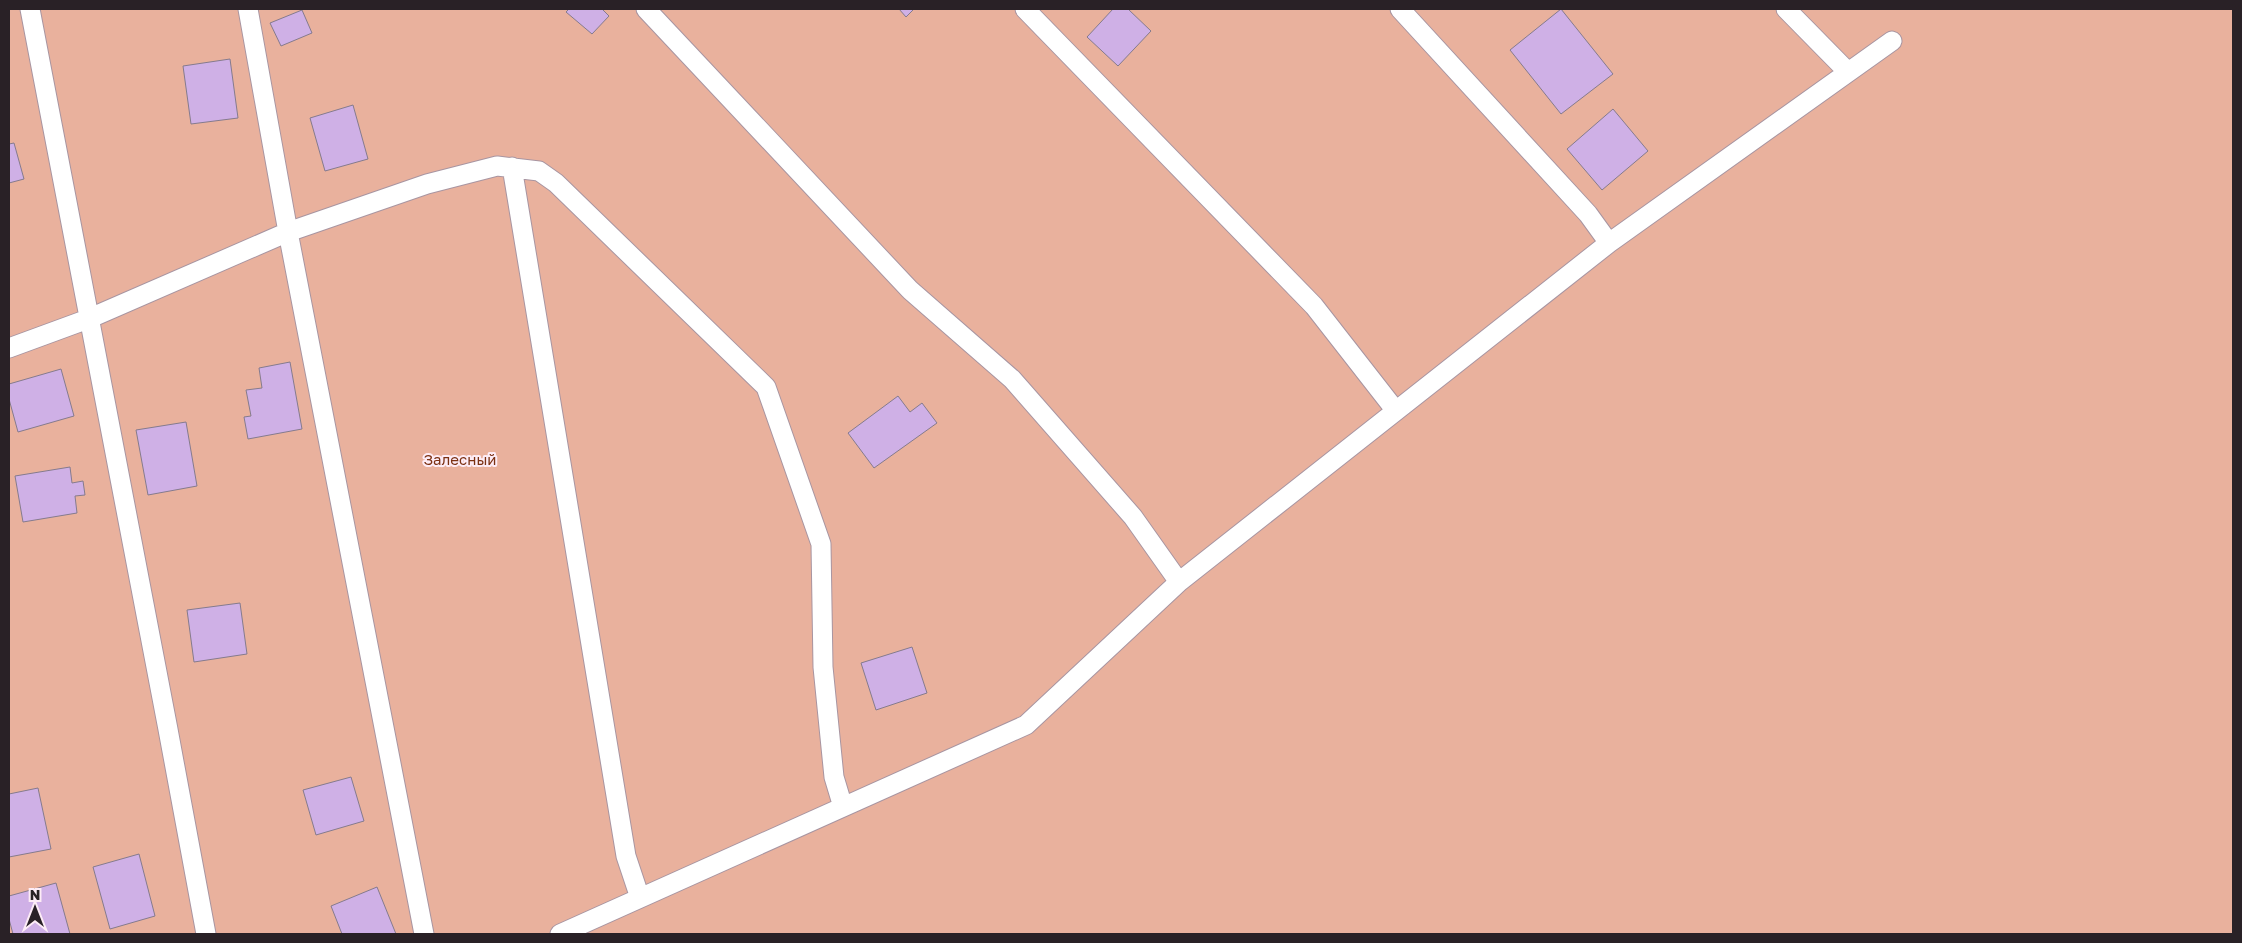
<svg xmlns="http://www.w3.org/2000/svg" width="2242" height="943" viewBox="0 0 2242 943" font-family="'Golos Text',sans-serif">
<style>
.green{fill:#e9b19d}
.building{fill:#cfb0e6;stroke:#857b8d}
.lines{fill:none;stroke-linecap:round;stroke-linejoin:round}
.lane-casing{stroke:#a895a1;stroke-width:21}
.lane{stroke:#fff;stroke-width:19}
.labels{text-anchor:middle;stroke-width:4;stroke-linejoin:round;paint-order:stroke}
.park-label{font-size:15px;fill:#7b3113;stroke:#fdecf6}
</style>
<rect width="100%" height="100%" fill="#f2ddea"/>
<path class="green" d="M9 9H2233V934H9Z"/>
<path class="building" d="M569 9H602L609 16 592 34 566 12Z
M899 9H914L906 17Z
M1113 9H1128L1151 31 1118 66 1087 37Z
M1561 9 1613 74 1561 114 1510 50Z
M302 10 312 33 281 46 270 23Z
M230 59 238 118 191 124 183 66Z
M353 105 368 159 325 171 310 118Z
M1613 109 1648 151 1602 190 1567 149Z
M14 143 24 179 9 183V144Z
M290 362 302 429 248 439 244 417 251 416 246 390 262 388 259 368Z
M61 369 74 416 18 432 9 399V384Z
M898 396 910 412 922 403 937 423 874 468 848 433Z
M186 422 197 486 148 495 136 430Z
M70 467 72 483 83 481 85 495 75 496 77 513 23 522 15 476Z
M240 603 247 654 194 662 187 610Z
M912 647 927 693 876 710 861 663Z
M351 777 364 821 316 835 303 790Z
M38 788 51 849 9 857V794Z
M139 854 155 916 110 929 93 867Z
M56 883 70 934H13L9 919V896Z
M377 887 396 934H342L331 906Z"/>
<g class="lines">
<g class="lane-casing">
<path id="lane" d="M30 9C87 317 150 625 206 934
M248 9 288 232 424 934
M646 9 910 290 1012 379 1133 517 1179 582
M1025 9 1314 306 1396 411
M1400 9 1588 214 1609 243
M1786 9 1848 72
M512 167 626 856 640 898
M9 348 88 319 288 232 427 184 497 166 539 171 556 183 766 387 821 544 823 667 834 777 843 807
M560 934 1026 725 1179 582 1609 243 1892 41"/>
</g>
<use href="#lane" class="lane"/>
</g>
<g class="labels">
<g class="park-label">
<text x="460" y="465">Залесный</text>
</g>
</g>
<rect width="2242" height="943" fill="none" stroke="#292126" stroke-width="20"/>
<g transform="translate(35 908)" stroke="#fdecf6" stroke-width="4" paint-order="stroke">
<path d="M0-4L9 19L0 12L-9 19Z" fill="#292126"/>
<text y="-8" font-size="14" font-weight="bold" text-anchor="middle" fill="#292126">N</text>
</g>
</svg>
